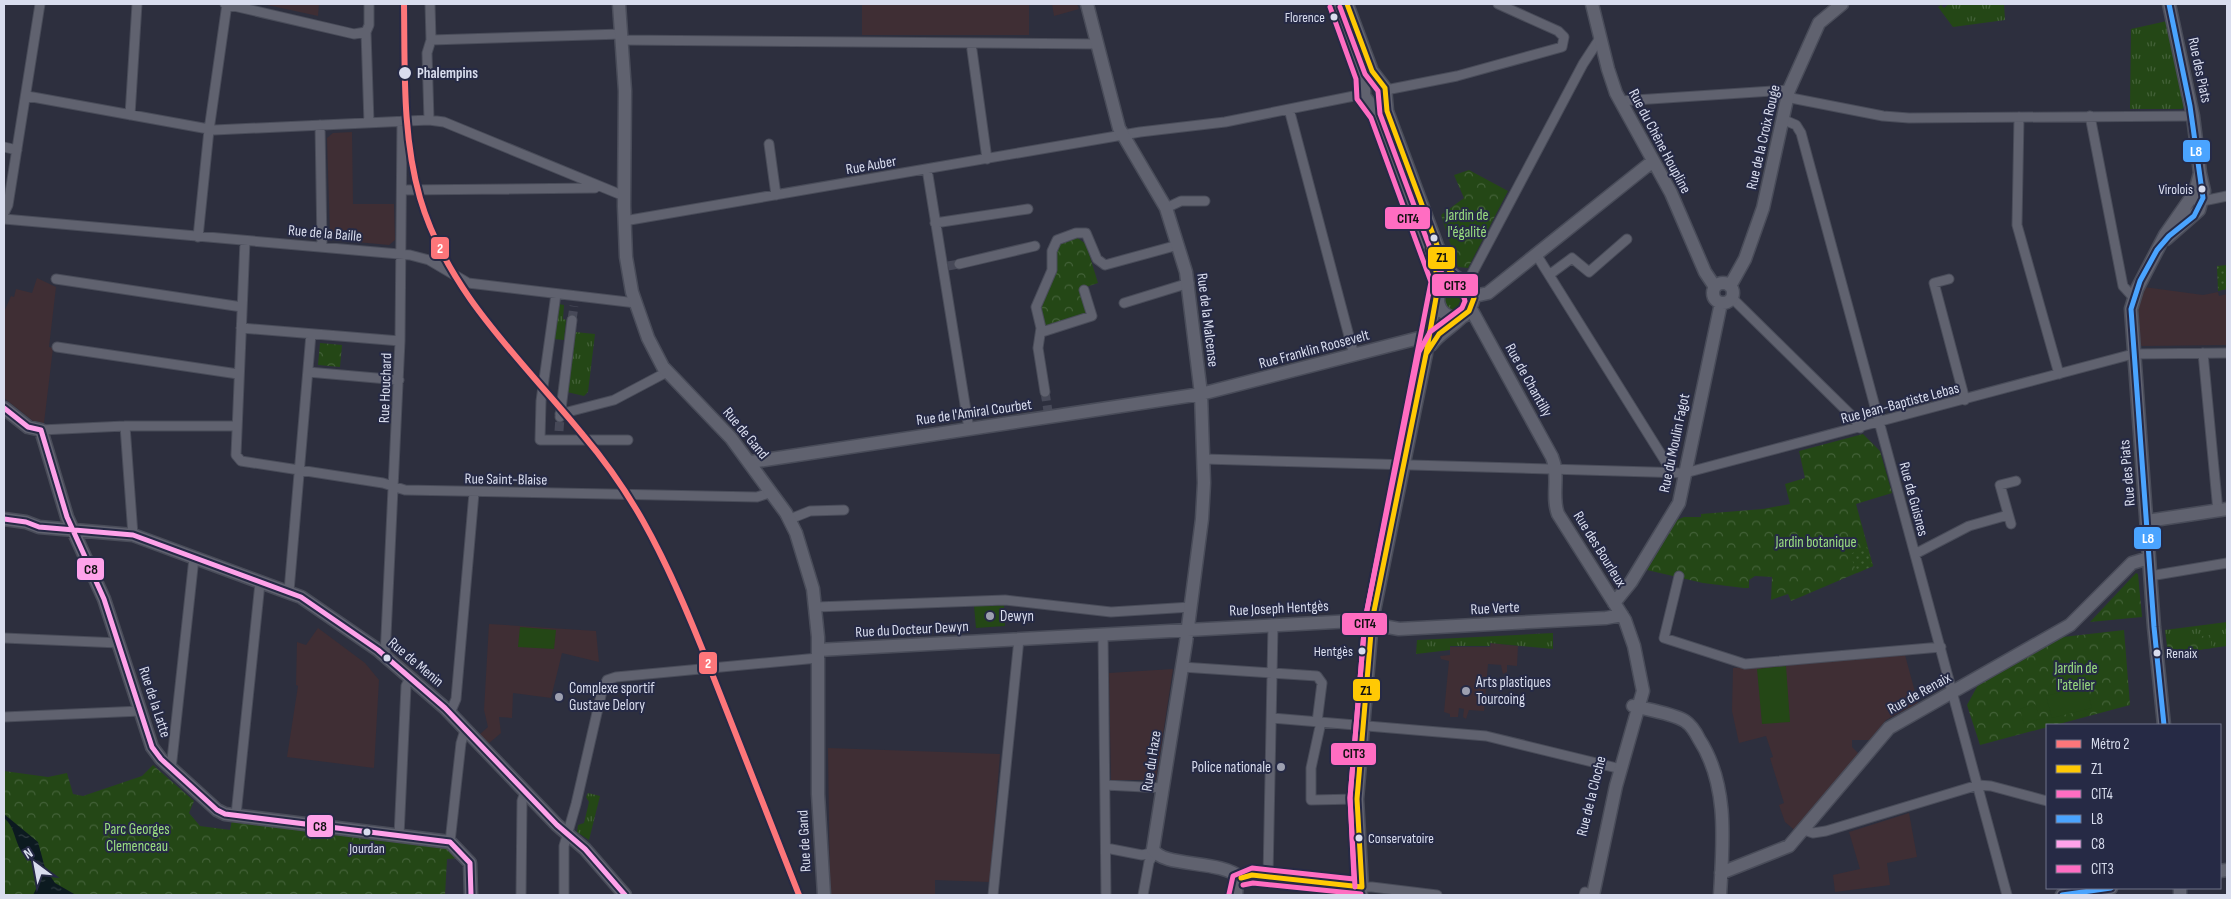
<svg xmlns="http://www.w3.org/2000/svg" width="2231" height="899" viewBox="0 0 2231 899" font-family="'Sofia Sans Condensed',sans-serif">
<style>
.education{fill:#3f2e34}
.grass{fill:url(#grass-tufts)}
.forest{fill:url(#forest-crowns)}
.garden{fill:url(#garden-dots)}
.pitch{fill:#244716}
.water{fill:url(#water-ripples)}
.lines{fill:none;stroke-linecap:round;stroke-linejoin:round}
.street-tunnel{stroke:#474958;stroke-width:9;stroke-dasharray:9 4.5;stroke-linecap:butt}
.street-casing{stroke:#494c59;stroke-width:11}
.secondary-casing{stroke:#494c59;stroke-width:15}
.street{stroke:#60626f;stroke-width:9}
.secondary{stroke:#60626f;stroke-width:12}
.bus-1-casing{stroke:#262a45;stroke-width:9}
.bus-2-casing{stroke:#262a45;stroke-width:9}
.bus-3-casing{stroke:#262a45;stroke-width:9}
.bus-4-casing{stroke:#262a45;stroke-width:9}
.bus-5-casing{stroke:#262a45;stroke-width:9}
.bus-1{stroke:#ffc904;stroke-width:5}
.bus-2{stroke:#ff6dc2;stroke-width:5}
.bus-3{stroke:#4aa4ff;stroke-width:5}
.bus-4{stroke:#ffa2ea;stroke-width:5}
.bus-5{stroke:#ff6dc2;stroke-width:5}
.metro-1-casing{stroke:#262a45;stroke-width:10}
.metro-1{stroke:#fd767a;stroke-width:6}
.bus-dot{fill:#d9ddee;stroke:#262a45;stroke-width:2}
.poi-dot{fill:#9da0b0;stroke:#262a45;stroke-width:2}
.labels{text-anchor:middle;stroke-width:4;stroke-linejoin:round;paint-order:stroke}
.bus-label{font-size:14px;fill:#d9ddee;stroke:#262a45;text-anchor:end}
.street-label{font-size:15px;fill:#d9ddee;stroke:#262a45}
.stop-label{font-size:15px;font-weight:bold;fill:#d9ddee;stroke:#262a45;text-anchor:start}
.park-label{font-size:15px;fill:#9bdf80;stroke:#262a45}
.poi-label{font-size:15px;fill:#d9ddee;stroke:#262a45;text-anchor:start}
.line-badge{stroke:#262a45;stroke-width:2}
.badge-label{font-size:14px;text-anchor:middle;font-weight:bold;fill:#fff}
.pale-badge-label{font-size:14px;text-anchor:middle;font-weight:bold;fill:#111}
</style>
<defs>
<pattern id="grass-tufts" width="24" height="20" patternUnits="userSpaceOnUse" patternTransform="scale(1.25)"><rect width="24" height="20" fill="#244716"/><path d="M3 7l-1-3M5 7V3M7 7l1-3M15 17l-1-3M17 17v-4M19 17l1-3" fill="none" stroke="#436138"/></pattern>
<pattern id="forest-crowns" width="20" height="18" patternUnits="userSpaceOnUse" patternTransform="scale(1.25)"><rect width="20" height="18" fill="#244716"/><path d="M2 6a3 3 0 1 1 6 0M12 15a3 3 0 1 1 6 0" fill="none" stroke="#436138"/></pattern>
<pattern id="garden-dots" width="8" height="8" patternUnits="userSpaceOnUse" patternTransform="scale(1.25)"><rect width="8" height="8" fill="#244716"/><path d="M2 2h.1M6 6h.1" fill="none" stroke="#436138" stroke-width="1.8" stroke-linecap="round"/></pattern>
<pattern id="water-ripples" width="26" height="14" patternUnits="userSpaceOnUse" patternTransform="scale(1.25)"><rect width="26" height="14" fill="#0c1a20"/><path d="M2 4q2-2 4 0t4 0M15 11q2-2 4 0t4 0" fill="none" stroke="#2f3b41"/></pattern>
</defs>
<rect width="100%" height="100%" fill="#2d2f3e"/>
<path class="education" d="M263 4H319L318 16 272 6Z
M862 4H1029V35H862Z
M1052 4H1077L1079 9 1054 16Z
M352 132 353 204H394L395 240 389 245 335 240 330 235 327 138 333 133Z
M37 278 56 287 49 347 53 348 44 423 33 421 4 398V312L11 296 14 297 16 289 32 293Z
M2144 287 2203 295 2218 292 2219 296 2227 294V345L2142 346 2139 344 2137 310Z
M489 624 596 631 599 662 562 653 551 698 513 693 512 718 499 717 501 733 488 744 479 735 488 727 484 710Z
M318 628 365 663 379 680 374 768 287 757 298 686 296 685 297 642 306 645Z
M1491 643 1518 646 1517 666 1507 665V672L1503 674 1501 665 1488 664 1484 711 1469 710 1466 719 1463 717 1464 709 1459 708 1458 717H1450V714L1444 712 1449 661 1441 659 1440 656 1450 655V647H1490Z
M1905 655 1918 703 1886 720 1870 740H1852V747L1860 755 1798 833 1785 822 1779 805 1784 803 1770 758 1773 757 1766 736 1739 743 1732 711 1733 668Z
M1173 669 1156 780H1111L1109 673Z
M828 748 1000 754 990 882 935 880V895H830Z
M1909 813 1917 857 1887 863 1890 885 1835 892 1833 875 1860 869 1849 832Z"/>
<path class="grass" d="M1949 4H2004L2005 20 1953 27 1938 7 1941 5 1944 8Z
M2167 21 2184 107 2182 109H2130L2131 29Z
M1443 300a12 12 0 1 1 24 0a12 12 0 1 1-24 0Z
M559 304 564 305 563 319 566 320 564 340 554 339Z
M575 332 595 334 588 392 584 396 567 392Z
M2227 622V646L2168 654 2165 630Z
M1553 633V649L1490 643V646H1450V650L1416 654 1417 640Z
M588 793 600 796 589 840 577 832 578 825 584 823 589 802 586 797Z"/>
<path class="forest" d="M1469 170 1508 191 1468 268 1458 267 1441 215 1464 198 1454 175Z
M1076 237 1086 244 1098 283 1080 289 1087 314 1046 327 1040 307 1056 273 1055 254 1059 244Z
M320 343 342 345 340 367 318 365Z
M1863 434 1880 451 1892 493 1856 504 1873 566 1791 601 1788 594 1771 600 1772 577 1755 576 1749 580V588H1744L1703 583 1647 570 1677 520 1684 517H1701V514L1763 509 1790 504 1785 484 1805 478 1799 451Z
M2136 573 2138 574 2142 617 2090 622Z
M2124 630 2130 705 1980 745 1967 705 1978 685 2063 637Z
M2210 635 2212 648 2168 654 2167 641Z
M153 765 194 801 189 813 200 826 230 830 232 820 447 845 460 858 447 859 445 895H4V771L48 777 67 773 73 794 83 796 142 776Z"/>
<path class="garden" d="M2227 265V289L2218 291 2217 266Z
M1867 547 1873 566 1857 573 1850 554Z"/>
<path class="pitch" d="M1004 605 1005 626 976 628 974 606Z
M520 627 556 630 554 649 518 647Z
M1786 666 1790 722 1762 724 1757 669Z
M2086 686 2092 708 2052 718 2046 696Z
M2035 704 2040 719 2024 724 2020 709Z"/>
<path class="water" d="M4 814 38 842 45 868 55 883 76 895H33L40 881V867C33 862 26 859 21 851 14 839 15 827 4 818Z"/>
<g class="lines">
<path class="street-tunnel" d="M948 266 959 264
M572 320 574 306
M1045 392 1048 411
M559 431 560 417"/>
<g class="street-casing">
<path id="street" d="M225 4 354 34 366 32
M366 32 369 123
M366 32 369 25V4
M431 40 622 34
M622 40 1097 44
M971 43 987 159
M1386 90 1457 76 1562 47 1564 37 1558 31 1498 4
M27 96 214 130 429 120 427 53 431 40 430 4
M1786 97 1883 116 1909 118 2193 116
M1620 101 1789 90
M1289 109 1354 355
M130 115 137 4
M2090 116 2123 286 2133 297
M2019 117 2017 225 2059 374
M1782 119 1796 125 1801 133 2007 895
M429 120 444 122 624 196
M320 125 322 246
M769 144 776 195
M4 147 17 150
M927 169 969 429
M403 190 595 188
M2198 202 2227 196
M1166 208 1181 201H1205
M4 213 8 205 40 4
M4 219 410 255 429 260 468 283 636 303
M624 221 1140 132 1225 122 1364 94
M935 223 1028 209
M198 237 209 130 227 4
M245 241 236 455 241 461 383 483 405 490 757 497 772 492
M1536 254 1672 472
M959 264 1035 246
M1549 275 1572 258 1589 272 1627 239
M56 279 242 307
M1949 279 1934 283 1965 400
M1466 285 1583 64 1600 38
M556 294 541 401 540 440H628
M1732 298 1853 417 1860 428
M1124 303 1189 283
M241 328 400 341
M1042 332 1092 316 1084 290
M57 347 238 374
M2203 353 2218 511
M308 372 399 380
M1045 392 1038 348 1041 328 1036 307 1052 270V251L1057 240 1076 233H1086L1097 259 1105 265 1178 245
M560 414 614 400 667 372
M560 417 572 320
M125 426 133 535
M41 430 125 426H237
M1204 459 1685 473 2133 354 2227 353
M790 519 810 511 844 510
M2011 524 2000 485 2016 481
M1915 554 1969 526 2008 515
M1679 576 1664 638 1745 664 1941 647
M2150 576 2227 563
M289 591 311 334
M816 607 1005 600 1111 612 1191 607
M1103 634 1106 895
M4 638 119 643
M385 657 400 341 402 121
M1182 667 1317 676 1322 683 1317 722
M450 713 456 699 474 493
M4 717 141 711
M1272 718 1486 736 1621 769
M1321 722 1311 768V800L1357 799
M171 769 194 558
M1105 785 1163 788
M236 815 260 583
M1804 830 1813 833 1826 831 1978 785 1991 786 2047 801
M399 836 406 686 410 678
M450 842 461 743 465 730
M1106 848 1142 855 1155 852
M1268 877 1273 625
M521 895 522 801 525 792
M564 895V846L576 804 602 691 607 680 616 677 818 658
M993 895 1019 639
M1143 895 1149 862 1155 852
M1363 895 1362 887H1372L1437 895
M1584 895 1585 892"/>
</g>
<g class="secondary-casing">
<path id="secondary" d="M619 4 625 91 624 206 626 257 632 292 648 338 663 367 731 438 786 513 796 533 813 589 818 637V794L824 895
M1087 4 1119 128 1166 208 1186 272 1201 394 1204 483 1202 519 1186 642 1153 849C1162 868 1220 859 1241 878
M1337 4 1364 78V96L1378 114 1437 272 1438 294
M1347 4 1372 71 1385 88 1387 111 1444 264C1451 278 1465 279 1471 290 1483 312 1441 329 1431 345
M1592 4 1608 69 1616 93 1671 193 1705 272 1715 287
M2166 239 2199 210 2204 191 2200 173 2193 116 2169 4
M1713 293a10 10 0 1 1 20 0a10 10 0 1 1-20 0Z
M1730 286 1745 259 1763 208 1789 90 1819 23 1842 4
M1471 290 1479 295 1488 293 1653 161
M1438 296C1437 312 1449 321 1464 316
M1471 309 1552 457C1560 476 1551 496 1558 514L1625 620 1634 646 1643 691 1616 786 1593 895
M4 408 28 427 41 430 67 517 104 599 152 747 161 759 217 810 225 814 450 842 470 863 471 895
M751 462 1201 394 1419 338 1428 337 1435 339
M4 519 26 522 39 527 133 535 301 597 378 650 445 708 557 825 585 849 625 895
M2147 521 2227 509
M1614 603 1631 582 1679 503 1721 303
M818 650 1353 621H1372L1388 627 1399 629 1606 618 1622 615
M1633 706C1649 710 1671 713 1685 721 1691 725 1696 733 1699 739 1729 785 1723 843 1720 895
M2164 725 2154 627 2131 309 2137 289 2165 235 2195 192 2200 173
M2220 871 2227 870
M1721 873 1789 846 1889 728 2070 625 2132 563 2149 558
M1241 878 1252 875 1362 887 1357 799 1372 621 1426 354 1428 333 1437 299
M2180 888V895
M1236 895 1237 883 1241 878
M2062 895 2111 888"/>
</g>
<use href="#street" class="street"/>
<use href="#secondary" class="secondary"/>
<g class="bus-1-casing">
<path id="bus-1" d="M1347 4 1372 71 1385 88 1387 111 1444 264C1453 278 1470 282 1474 298L1469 311 1439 334 1426 354 1372 621 1357 799 1362 887
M1426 354 1439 281 1429 249
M1241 878 1252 875 1362 887"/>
</g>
<g class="bus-2-casing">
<path id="bus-2" d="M1330 7 1356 79 1357 99 1371 118 1431 282 1365 620 1350 798 1355 887
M1243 885 1253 883 1361 894"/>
</g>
<g class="bus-3-casing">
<path id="bus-3" d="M2164 725 2154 627 2131 309 2140 281 2157 250 2169 236 2194 216 2203 198 2190 106 2169 4
M2062 895 2111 888"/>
</g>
<g class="bus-4-casing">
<path id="bus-4" d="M4 408 28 427 41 430 67 517 104 599 152 747 161 759 217 810 225 814 450 842 470 863 471 895
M4 519 26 522 39 527 133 535 301 597 378 650 445 708 557 825 585 849 625 895"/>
</g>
<g class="bus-5-casing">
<path id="bus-5" d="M1229 894 1233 876 1252 868 1354 879 1350 798 1365 620 1419 352 1430 332 1462 308 1465 301C1463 287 1444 279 1437 267L1380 114 1378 91 1365 74 1340 7"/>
</g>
<use href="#bus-1" class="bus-1"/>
<use href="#bus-2" class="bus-2"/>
<use href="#bus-3" class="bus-3"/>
<use href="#bus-4" class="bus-4"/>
<use href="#bus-5" class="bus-5"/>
<g class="metro-1-casing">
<path id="metro-1" d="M404 4C405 68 402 135 420 198 448 294 522 360 583 435 606 462 626 491 643 521 670 569 691 620 711 671 741 746 770 821 799 895"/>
</g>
<use href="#metro-1" class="metro-1"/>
</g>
<g class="bus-dot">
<circle cx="1334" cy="17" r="4.5"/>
<circle cx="405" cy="73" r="7"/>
<circle cx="2202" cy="189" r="4.5"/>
<circle cx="1434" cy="238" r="4.5"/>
<circle cx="1362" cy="651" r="4.5"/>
<circle cx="2157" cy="653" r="4.5"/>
<circle cx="387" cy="658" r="4.5"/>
<circle cx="367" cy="832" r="4.5"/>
<circle cx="1359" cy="838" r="4.5"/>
</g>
<g class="poi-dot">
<circle cx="990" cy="616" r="5"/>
<circle cx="1466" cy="691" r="5"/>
<circle cx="559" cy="697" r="5"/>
<circle cx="1281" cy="767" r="5"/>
</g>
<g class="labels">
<g class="bus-label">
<text x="1325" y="22">Florence</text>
<text x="2193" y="194">Virolois</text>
<text x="1353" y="656">Hentgès</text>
<text x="2166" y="658" text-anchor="start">Renaix</text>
<text x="1368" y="843" text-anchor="start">Conservatoire</text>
<text x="367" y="853" text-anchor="middle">Jourdan</text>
</g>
<g class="street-label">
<text transform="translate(2200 70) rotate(78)" y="5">Rue des Piats</text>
<text transform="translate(1763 137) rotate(-77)" y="5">Rue de la Croix Rouge</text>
<text transform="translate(1660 141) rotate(62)" y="5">Rue du Chêne Houpline</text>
<text transform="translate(871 165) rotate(-10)" y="5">Rue Auber</text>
<text transform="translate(325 233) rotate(5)" y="5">Rue de la Baille</text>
<text transform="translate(1208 320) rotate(83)" y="5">Rue de la Malcense</text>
<text transform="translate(1314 349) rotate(-15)" y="5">Rue Franklin Roosevelt</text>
<text transform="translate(1529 380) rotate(61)" y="5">Rue de Chantilly</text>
<text transform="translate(385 388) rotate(-88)" y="5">Rue Houchard</text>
<text transform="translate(1900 403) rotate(-15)" y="5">Rue Jean-Baptiste Lebas</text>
<text transform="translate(974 412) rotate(-8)" y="5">Rue de l'Amiral Courbet</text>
<text transform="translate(746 433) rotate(50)" y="5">Rue de Gand</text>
<text transform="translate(1674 443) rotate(-78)" y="5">Rue du Moulin Fagot</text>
<text transform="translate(2127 473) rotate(-95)" y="5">Rue des Piats</text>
<text transform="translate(506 479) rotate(1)" y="5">Rue Saint-Blaise</text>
<text transform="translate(1914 499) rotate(75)" y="5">Rue de Guisnes</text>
<text transform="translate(1600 549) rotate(58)" y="5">Rue des Bourleux</text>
<text transform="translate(1279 608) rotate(-3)" y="5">Rue Joseph Hentgès</text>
<text transform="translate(1495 608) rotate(-3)" y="5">Rue Verte</text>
<text transform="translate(912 629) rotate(-3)" y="5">Rue du Docteur Dewyn</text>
<text transform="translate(416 662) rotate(40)" y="5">Rue de Menin</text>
<text transform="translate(1919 693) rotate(-29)" y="5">Rue de Renaix</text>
<text transform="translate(155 702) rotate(72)" y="5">Rue de la Latte</text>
<text transform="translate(1151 761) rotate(-81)" y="5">Rue du Haze</text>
<text transform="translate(1591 796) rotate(-76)" y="5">Rue de la Cloche</text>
<text transform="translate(804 841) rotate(-93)" y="5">Rue de Gand</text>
</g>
<g class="stop-label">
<text x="417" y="78">Phalempins</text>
</g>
<g class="park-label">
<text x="1467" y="220">Jardin de<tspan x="1467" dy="17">l'égalité</tspan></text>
<text x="1816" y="547">Jardin botanique</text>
<text x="2076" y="673">Jardin de<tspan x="2076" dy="17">l'atelier</tspan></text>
<text x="137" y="834">Parc Georges<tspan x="137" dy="17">Clemenceau</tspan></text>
</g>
<g class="poi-label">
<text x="1000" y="621">Dewyn</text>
<text x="1476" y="687">Arts plastiques<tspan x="1476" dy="17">Tourcoing</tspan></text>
<text x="569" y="693">Complexe sportif<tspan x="569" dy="17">Gustave Delory</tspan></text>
<text x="1271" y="772" text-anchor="end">Police nationale</text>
</g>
</g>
<g class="line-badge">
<rect x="2182" y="139" width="29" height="24" rx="5" fill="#4aa4ff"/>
<rect x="1384" y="206" width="47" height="24" rx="5" fill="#ff6dc2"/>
<rect x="430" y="236" width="20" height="24" rx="5" fill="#fd767a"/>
<rect x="1427" y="246" width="29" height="24" rx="5" fill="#ffc904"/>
<rect x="1431" y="273" width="48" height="24" rx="5" fill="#ff6dc2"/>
<rect x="2133" y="526" width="29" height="24" rx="5" fill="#4aa4ff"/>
<rect x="76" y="557" width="29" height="24" rx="5" fill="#ffa2ea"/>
<rect x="1341" y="612" width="47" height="24" rx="5" fill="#ff6dc2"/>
<rect x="698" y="651" width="20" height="24" rx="5" fill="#fd767a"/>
<rect x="1352" y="678" width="29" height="24" rx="5" fill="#ffc904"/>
<rect x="1330" y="742" width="47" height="24" rx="5" fill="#ff6dc2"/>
<rect x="306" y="814" width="28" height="24" rx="5" fill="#ffa2ea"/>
</g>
<g class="badge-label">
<text x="2196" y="156">L8</text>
<text x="440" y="253">2</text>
<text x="2148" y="543">L8</text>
<text x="708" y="668">2</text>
</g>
<g class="pale-badge-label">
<text x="1408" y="223">CIT4</text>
<text x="1442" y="262">Z1</text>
<text x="1455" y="290">CIT3</text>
<text x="91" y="574">C8</text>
<text x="1365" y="628">CIT4</text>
<text x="1366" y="695">Z1</text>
<text x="1354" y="758">CIT3</text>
<text x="320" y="831">C8</text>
</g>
<rect width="2231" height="899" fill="none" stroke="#d9ddee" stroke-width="10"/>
<rect x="2046" y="724" width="175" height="165" fill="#262a45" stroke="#6e7289"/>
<rect x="2056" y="740" width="25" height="8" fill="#fd767a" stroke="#6e7289"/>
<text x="2091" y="749" font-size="15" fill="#d9ddee">Métro 2</text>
<rect x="2056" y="765" width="25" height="8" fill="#ffc904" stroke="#6e7289"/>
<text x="2091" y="774" font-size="15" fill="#d9ddee">Z1</text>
<rect x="2056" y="790" width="25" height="8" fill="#ff6dc2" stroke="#6e7289"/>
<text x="2091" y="799" font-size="15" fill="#d9ddee">CIT4</text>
<rect x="2056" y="815" width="25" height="8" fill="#4aa4ff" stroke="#6e7289"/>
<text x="2091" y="824" font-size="15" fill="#d9ddee">L8</text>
<rect x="2056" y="840" width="25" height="8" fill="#ffa2ea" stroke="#6e7289"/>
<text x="2091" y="849" font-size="15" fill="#d9ddee">C8</text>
<rect x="2056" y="865" width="25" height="8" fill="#ff6dc2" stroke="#6e7289"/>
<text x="2091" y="874" font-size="15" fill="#d9ddee">CIT3</text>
<g transform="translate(35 864) rotate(328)" stroke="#262a45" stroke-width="4" paint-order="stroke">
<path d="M0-4L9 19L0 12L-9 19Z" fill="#d9ddee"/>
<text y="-8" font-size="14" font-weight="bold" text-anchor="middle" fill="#d9ddee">N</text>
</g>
</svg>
